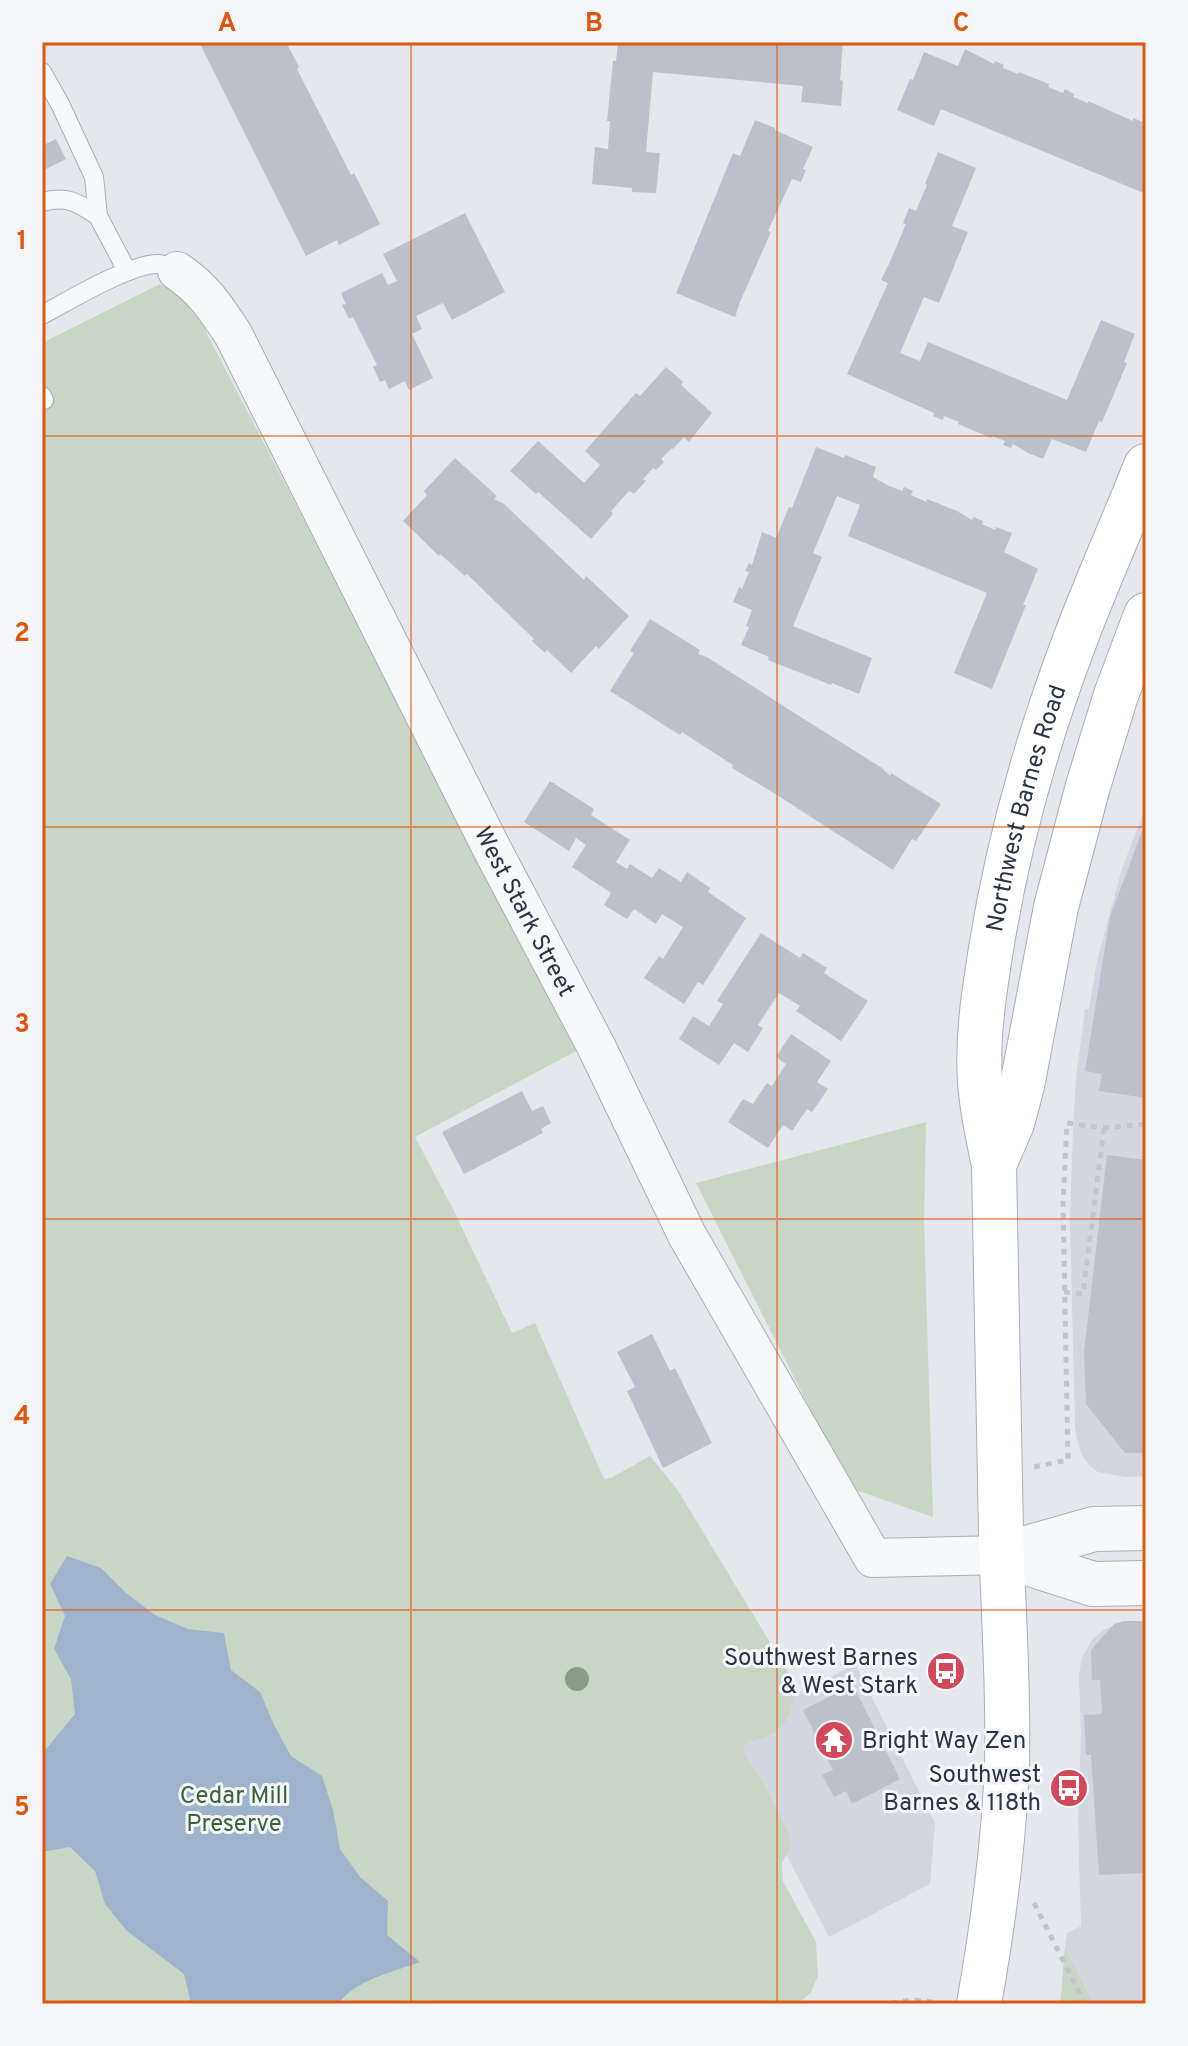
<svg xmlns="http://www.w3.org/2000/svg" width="1188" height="2046" viewBox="0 0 1188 2046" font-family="Overpass,sans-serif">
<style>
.built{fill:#d2d6de}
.green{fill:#c9d6c5}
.water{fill:#9fb4cc}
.building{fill:#bbc0ca}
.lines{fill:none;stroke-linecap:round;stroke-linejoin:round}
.service-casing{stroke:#a9aeb7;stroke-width:20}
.minor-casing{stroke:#a9aeb7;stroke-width:40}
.tertiary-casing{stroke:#a9aeb7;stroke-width:46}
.secondary-casing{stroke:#a9aeb7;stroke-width:46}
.path{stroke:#c2c5cb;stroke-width:5;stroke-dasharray:6 6;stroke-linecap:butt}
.service{stroke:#f7f8fa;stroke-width:18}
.minor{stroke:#f7f8fa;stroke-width:38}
.tertiary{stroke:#f7f8fa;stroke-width:44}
.secondary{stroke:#fff;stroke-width:44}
.tree{fill:#899d89}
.grid{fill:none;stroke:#df570f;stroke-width:2;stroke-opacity:0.55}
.labels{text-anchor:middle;stroke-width:6;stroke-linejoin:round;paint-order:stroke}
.street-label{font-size:24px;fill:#2b3445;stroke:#f4f6f9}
.poi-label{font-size:24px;fill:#2b3445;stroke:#f4f6f9;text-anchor:end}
.park-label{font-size:24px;fill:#3f6138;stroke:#f4f6f9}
.neatline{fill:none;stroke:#df570f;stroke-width:3}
.grid-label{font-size:26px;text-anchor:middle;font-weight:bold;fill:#df570f}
</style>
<rect width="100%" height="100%" fill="#e4e7ec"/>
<path class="built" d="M1146 805V1476L1125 1477 1098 1472 1089 1465 1082 1455 1077 1440 1075 1425 1070 1220 1073 1128 1076 1079 1085 1009H1089L1097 961 1121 872Z
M1146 1622V2004H1094L1065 1948 1067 1933 1081 1926 1078 1822 1081 1732 1079 1675 1082 1657 1092 1640 1103 1630 1121 1623Z
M855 1664 935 1823 930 1884 829 1937 786 1854 791 1847 787 1829 762 1779 748 1759 743 1748 746 1743 770 1736 792 1708 793 1696Z"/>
<path class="green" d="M160 284 196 302 208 336 580 1049 415 1137 454 1211 512 1333 535 1323 604 1479 611 1478 650 1456 677 1489 791 1677C798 1701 790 1728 766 1737 757 1741 749 1740 743 1748L748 1759 762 1779 790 1835 791 1847 782 1863 783 1881 816 1942 818 1976 811 1992 798 2004H42V343Z
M926 1122 924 1222 933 1517 850 1488 696 1183Z
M1065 1948 1094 2004H1060C1063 1984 1062 1968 1065 1948Z"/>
<path class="water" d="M67 1556 101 1568 126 1593 155 1615 188 1629 224 1633 231 1670 260 1692 274 1725 291 1756 322 1776 333 1810 340 1849 360 1877 388 1901 387 1935 420 1962C393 1972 355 1980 338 2004H191L184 1974 127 1931 105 1904 95 1871 70 1847 42 1852V1754L75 1714 71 1679 54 1649 65 1616 50 1584Z"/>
<path class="building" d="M199 42H286L299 67 297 69 351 175 354 173 380 224 339 245 337 240 306 256Z
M618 42H843L840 80 843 81 841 106 801 102 803 86 653 72 646 152 660 153 656 193 632 192V188L592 184 595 147 608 149 610 121H607L613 61H616Z
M965 49 994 64 995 61 1004 65 1003 68 1018 74 1019 72 1049 84 1048 87 1063 93 1065 89 1074 94 1073 97 1088 103V101L1133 121V118L1143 122 1142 125 1146 127V194L941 109 934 126 897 110 910 79 913 80 924 52 958 66Z
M755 120 775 128V130L813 147 803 169 806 170 801 182 792 179 768 231 771 232 740 302 735 317 676 293 733 153 740 156Z
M56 139 66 159 42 171V146Z
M938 152 976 168 952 226 968 232 939 303 924 297 900 353 920 361 928 342 1067 400 1101 320 1135 334 1124 362 1127 363 1102 422 1099 421 1086 452 1052 439 1043 459 1028 453 1013 444 1011 448 1003 445 1005 441 992 436 991 438 958 424 959 422 944 416 943 420 933 416 934 413 847 374 888 283 881 280 889 264 906 224 903 223 909 208 916 211 927 185 925 184Z
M465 213 505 292 452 320 443 303 416 316 422 329 412 334 433 378 409 390 405 381 389 389 385 380 380 382 373 367 377 365 353 317 349 319 342 305 346 304 341 293 382 273 388 285 397 281 383 254Z
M666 367 683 382 681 385 712 413 689 442 684 437 673 449 672 448 661 459 664 462 656 470 653 468 643 479 646 481 634 494 629 491 611 511 613 514 591 539 538 492 536 494 510 471 538 441 584 483 600 465 585 451 636 393 640 396Z
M816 447 844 458 845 455 876 467 873 477 887 485 902 491 904 487 913 491 911 495 926 502 927 499 957 511 972 520 973 517 983 521 982 524 995 530 996 527 1012 533 1004 552 1038 569 1023 605H1026L992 689 954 673 987 593 848 536 860 505 837 496 813 553 822 557 793 626 872 658 859 694 832 683 831 685 768 660 769 657 741 645 749 627 746 626 752 610 733 602 739 587 742 589 749 572 745 571 749 563 752 565 762 532 776 538 789 507 792 508Z
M455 458 497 496 494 499 504 504 584 580 586 576 629 616 599 649 596 646 571 673 547 650 545 653 532 641 534 639 467 574 465 576 440 554 439 556 403 521 427 495 424 491Z
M650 619 700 650 698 654 707 657 799 716 882 768 890 776 891 773 941 804 916 841 912 839 893 870 774 793 732 768 733 765 682 732 680 735 610 691 634 653 630 651Z
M550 781 594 809 591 815 630 840 616 862 627 869 630 864 652 878 659 868 681 882 687 872 710 888 708 892 746 918 703 985 698 982 684 1004 644 978 659 956 663 959 683 927 662 914 656 924 634 909 627 919 604 905 611 893 572 867 586 845 576 838 569 851 524 822Z
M1146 821V1098L1099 1091 1102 1074 1085 1071 1110 917Z
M761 933 800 958 803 953 827 968 824 973 868 1001 841 1041 796 1011 800 1006 779 993 758 1025 763 1028 748 1052 734 1043 719 1065 679 1039 693 1016 709 1026 723 1004 717 1001Z
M791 1034 831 1061 817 1082 828 1089 812 1112 807 1109 792 1131 783 1125 768 1148 728 1122 743 1099 753 1104 767 1083 772 1086 786 1064 776 1057Z
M522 1091 532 1111 543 1106 551 1123 541 1129 543 1133 464 1174 442 1132Z
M1107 1155 1146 1160V1453H1125L1086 1404 1084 1352Z
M652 1334 670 1371 675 1368 712 1443 663 1468 627 1391 635 1387 617 1352Z
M1124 1621H1146V1873L1099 1875 1091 1755H1086L1084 1715 1102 1714 1100 1680H1092L1091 1650 1114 1624Z
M853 1685 900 1779 852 1804 846 1791 834 1797 822 1775 833 1770 803 1710Z"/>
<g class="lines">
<g class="service-casing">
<path id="service" d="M42 72 60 104 94 177 98 216 127 271
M42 202C67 195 78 203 98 216
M42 315C68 301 133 262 159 264 165 264 171 268 177 271
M42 396 44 400"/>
</g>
<g class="minor-casing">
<g id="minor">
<path id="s1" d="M177 271C204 289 215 307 233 334L492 849 596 1046 687 1235 873 1558 1002 1555"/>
</g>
</g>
<g class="tertiary-casing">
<path id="tertiary" d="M1002 1555 1093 1584 1146 1583
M1002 1555 1094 1529 1146 1528"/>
</g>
<g class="secondary-casing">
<g id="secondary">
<path d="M994 1165 1012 1123 1022 1086 1056 907 1088 786 1116 695 1146 615"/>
<path id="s2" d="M979 2004C993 1925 1004 1845 1007 1764 1009 1687 1003 1611 1001 1534 998 1411 996 1288 994 1165 988 1137 982 1110 980 1082 977 1037 984 993 991 949 1008 843 1037 740 1075 640 1097 581 1123 524 1146 466"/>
</g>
</g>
<path class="path" d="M1064 1292 1083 1294 1104 1128
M1034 1467 1068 1460 1063 1202 1067 1123 1104 1128 1146 1124
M1034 1903 1085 2004
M891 2004C909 1998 923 2000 941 2004"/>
<use href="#service" class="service"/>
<use href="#minor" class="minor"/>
<use href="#tertiary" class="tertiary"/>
<use href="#secondary" class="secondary"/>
</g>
<circle class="tree" cx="577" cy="1679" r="12"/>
<path class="grid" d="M411 42V2004M777 42V2004M42 436H1146M42 827H1146M42 1219H1146M42 1610H1146"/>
<defs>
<g id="bus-disc" transform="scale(2)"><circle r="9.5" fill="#d1495b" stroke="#f4f6f9"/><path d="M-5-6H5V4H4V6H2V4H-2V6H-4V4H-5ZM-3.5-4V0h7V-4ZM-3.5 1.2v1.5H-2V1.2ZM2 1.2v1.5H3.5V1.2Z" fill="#fff"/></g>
<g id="temple-disc" transform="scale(2)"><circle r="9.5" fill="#d1495b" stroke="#f4f6f9"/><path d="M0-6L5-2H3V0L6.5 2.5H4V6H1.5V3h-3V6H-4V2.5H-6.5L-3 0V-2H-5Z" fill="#fff"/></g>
</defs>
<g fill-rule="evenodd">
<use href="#bus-disc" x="946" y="1671"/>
<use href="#temple-disc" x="834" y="1740"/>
<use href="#bus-disc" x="1069" y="1788"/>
</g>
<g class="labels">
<g class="street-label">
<text dy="8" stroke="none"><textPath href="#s2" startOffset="1204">Northwest Barnes Road</textPath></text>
<text dy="8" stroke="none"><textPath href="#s1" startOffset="732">West Stark Street</textPath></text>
</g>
<g class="poi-label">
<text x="918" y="1665">Southwest Barnes<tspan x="918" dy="28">&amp; West Stark</tspan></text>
<text x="862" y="1748" text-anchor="start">Bright Way Zen</text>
<text x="1041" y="1782">Southwest<tspan x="1041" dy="28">Barnes &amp; 118th</tspan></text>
</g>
<g class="park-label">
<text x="234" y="1803">Cedar Mill<tspan x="234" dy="28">Preserve</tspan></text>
</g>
</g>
<rect width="1188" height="2046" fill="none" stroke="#f4f6f9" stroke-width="88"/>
<rect x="44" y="44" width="1100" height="1958" class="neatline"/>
<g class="grid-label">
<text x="227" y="31">A</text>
<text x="594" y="31">B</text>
<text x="961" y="31">C</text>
<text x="22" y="249">1</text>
<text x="22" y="641">2</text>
<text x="22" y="1032">3</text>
<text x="22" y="1424">4</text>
<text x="22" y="1815">5</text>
</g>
</svg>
